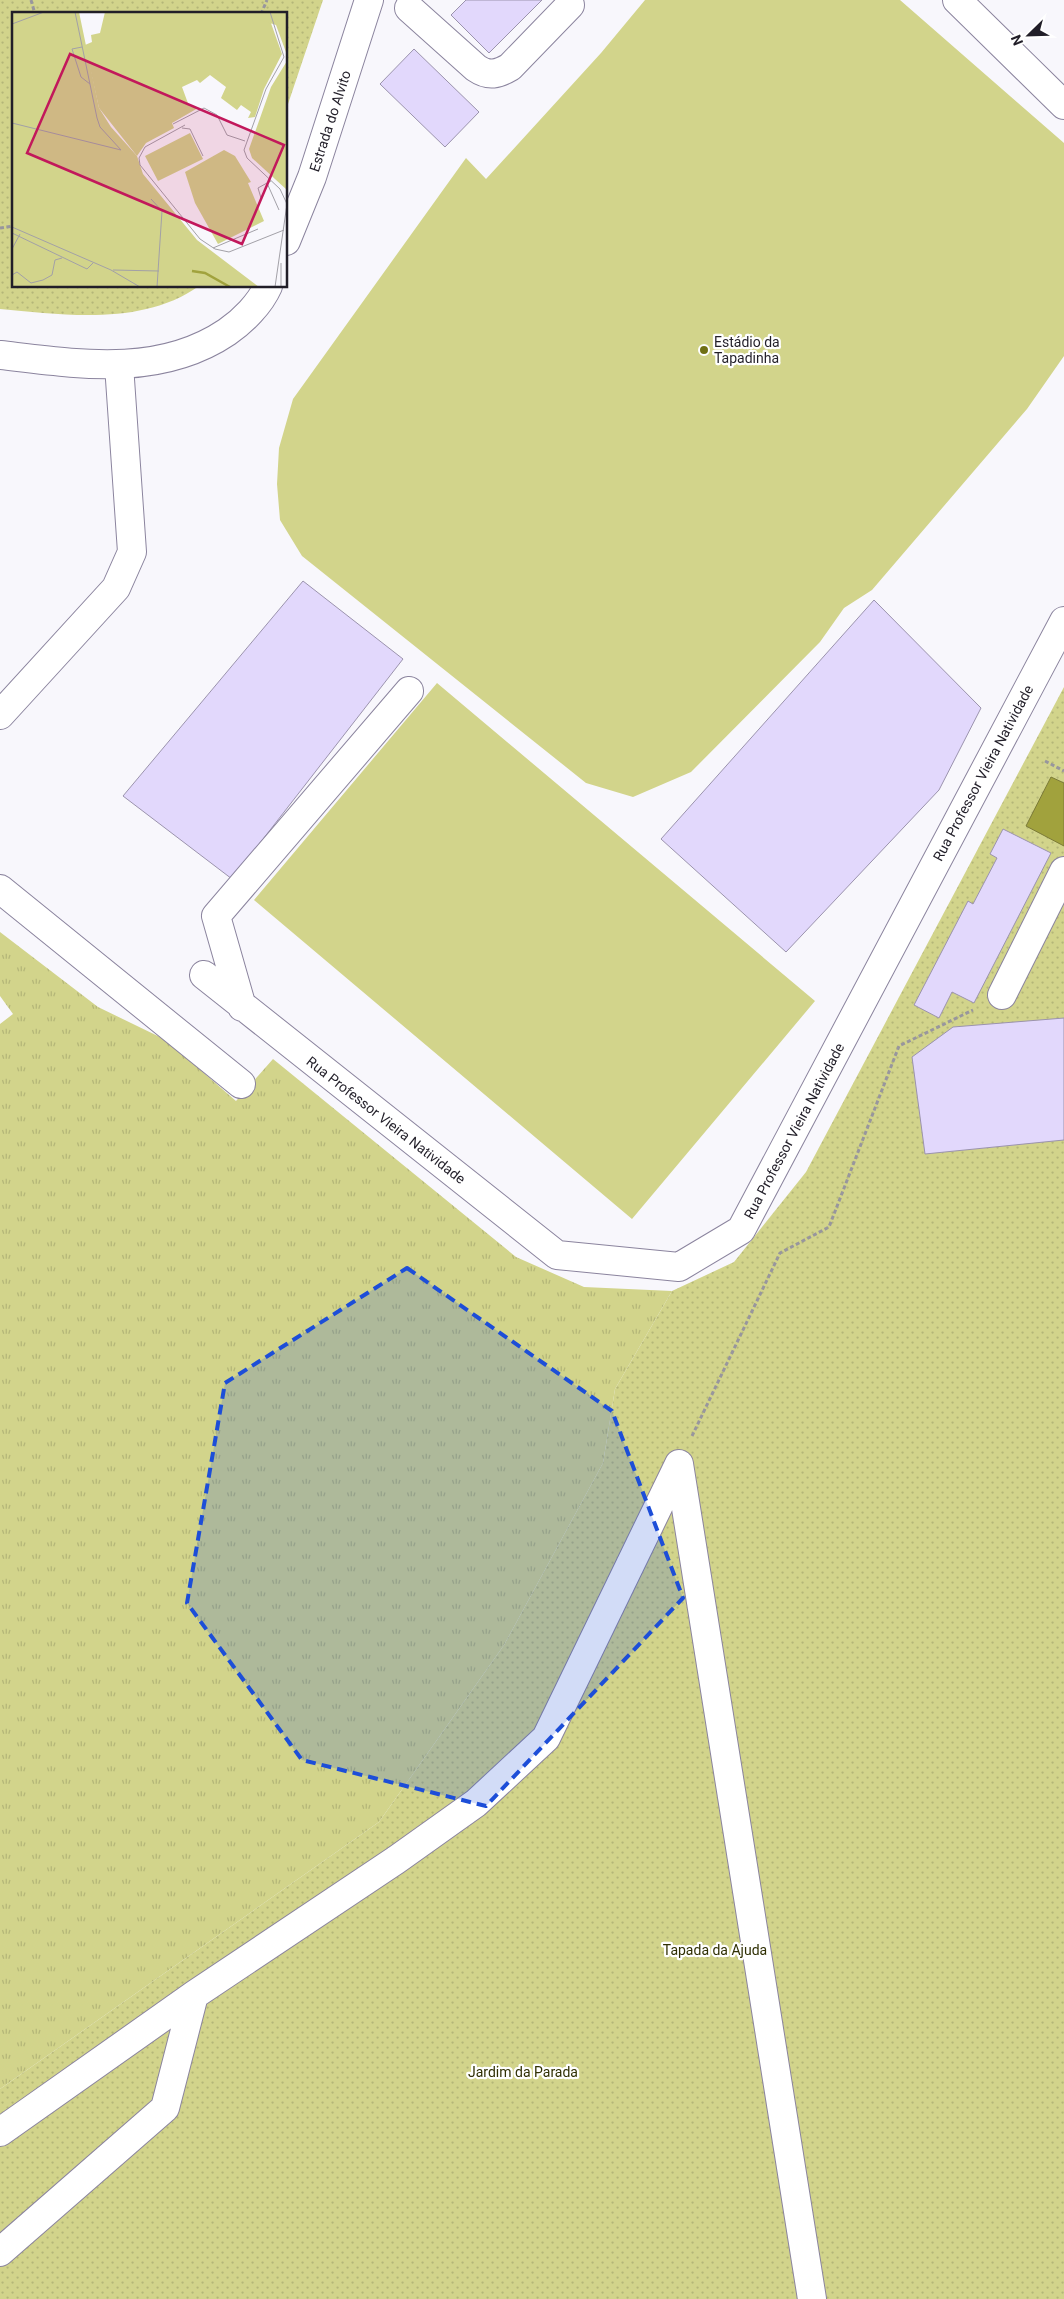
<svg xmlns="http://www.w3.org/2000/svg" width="1064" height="2299" viewBox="0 0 1064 2299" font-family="Roboto,sans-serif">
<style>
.grass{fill:url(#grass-tufts)}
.park{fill:url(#park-dots)}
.pitch{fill:#d2d48b}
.water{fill:#a1a23d;stroke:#7b7a37}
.building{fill:#e2d8fc;stroke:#9b93ad}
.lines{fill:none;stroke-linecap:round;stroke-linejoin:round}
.minor-casing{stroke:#8b849e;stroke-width:30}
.path{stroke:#98969d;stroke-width:3;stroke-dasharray:4 2.5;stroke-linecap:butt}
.minor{stroke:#fff;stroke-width:28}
.marked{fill:#1d4ed8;fill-opacity:0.2;stroke:#1d4ed8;stroke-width:4;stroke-dasharray:10 6;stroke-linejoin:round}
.poi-dot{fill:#707014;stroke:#fff;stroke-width:2}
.labels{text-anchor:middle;stroke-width:4.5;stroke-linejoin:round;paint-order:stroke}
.street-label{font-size:14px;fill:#211e28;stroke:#fff}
.poi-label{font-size:14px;fill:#211e28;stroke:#fff;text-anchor:start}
.park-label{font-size:14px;fill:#303004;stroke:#fff}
.inset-river{fill:none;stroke:#a1a23d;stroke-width:2.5}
.inset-road{fill:none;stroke:#a2a0a7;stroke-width:1}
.view{fill:#c2185b;fill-opacity:0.15;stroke:#c2185b;stroke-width:2.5}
.inset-edge{fill:none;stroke:#211e28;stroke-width:2.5}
</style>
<defs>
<pattern id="grass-tufts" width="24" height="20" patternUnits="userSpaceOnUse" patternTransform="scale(1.25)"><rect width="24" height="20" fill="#d2d48b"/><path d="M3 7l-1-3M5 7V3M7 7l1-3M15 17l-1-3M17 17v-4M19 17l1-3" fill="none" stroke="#b4b678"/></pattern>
<pattern id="park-dots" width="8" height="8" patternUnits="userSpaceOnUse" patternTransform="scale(1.25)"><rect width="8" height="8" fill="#d2d48b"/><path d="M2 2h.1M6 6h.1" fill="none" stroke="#b4b678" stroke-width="1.8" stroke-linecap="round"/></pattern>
</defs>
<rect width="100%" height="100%" fill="#f8f7fc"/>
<path class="grass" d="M0 932 98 1007 166 1040 236 1101 273 1059 516 1257 584 1287 672 1291 615 1389 603 1463 504 1645 379 1822 0 2089V1024L13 1014 0 996Z"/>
<path class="park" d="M0 0H323L286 110V14H14V286H199C143 326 65 315 0 309Z
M1064 687V2299H0V2089L379 1822 504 1645 603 1463 615 1389 672 1291 734 1262 806 1172Z"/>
<path class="pitch" d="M645 0H900L1064 143V356L1027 409 872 590 844 608 820 642 691 772 633 797 586 783 302 556 280 520 277 484 279 448 293 399 466 158 486 179 601 53Z
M437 683 815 1001 632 1219 254 900Z"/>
<path class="water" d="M1051 777 1064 783V846L1026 826Z"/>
<path class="building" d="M466 0H542L489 53 451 15Z
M414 49 479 112 445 147 380 84Z
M303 581 403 659 232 879 123 796Z
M874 600 981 708 939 790 786 952 661 839Z
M1003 829 1051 853 974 1003 952 992 939 1018 914 1005 968 901 973 904 997 858 990 854Z
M1064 1018V1140L925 1154 912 1057 953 1027Z"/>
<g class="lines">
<g class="minor-casing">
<path id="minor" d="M957 0 1064 105
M409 8 476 68C489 77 498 74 510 67L570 5
M286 241 312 177 369 0
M0 355C77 364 159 378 227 332 243 321 260 304 268 286
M0 715 116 588 132 552 119 365
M0 889 241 1084
M204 975 557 1255 679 1267 741 1230 1064 621
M1002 995 1064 871
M242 1007 216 916 409 691
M0 2132 194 1995 396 1860 476 1803 546 1738 679 1464 812 2299
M0 2252 165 2108 194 1995"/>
</g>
<path class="path" d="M31 0 35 14
M261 14 267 0
M0 228 14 226
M1045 761 1064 771
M692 1436 780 1253 829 1227 899 1046 973 1010"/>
<use href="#minor" class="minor"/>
</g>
<path class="marked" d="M407 1268 612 1411 683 1598 486 1806 302 1760 187 1603 225 1383Z"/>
<circle class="poi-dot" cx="704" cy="350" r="5"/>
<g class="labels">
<g class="street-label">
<text transform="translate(330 121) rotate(-72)" y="5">Estrada do Alvito</text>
<text transform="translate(983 773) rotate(-62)" y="5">Rua Professor Vieira Natividade</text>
<text transform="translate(386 1120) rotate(38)" y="5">Rua Professor Vieira Natividade</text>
<text transform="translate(794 1131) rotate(-62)" y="5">Rua Professor Vieira Natividade</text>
</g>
<g class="poi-label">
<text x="714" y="347">Estádio da<tspan x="714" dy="16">Tapadinha</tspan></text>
</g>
<g class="park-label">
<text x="715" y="1955">Tapada da Ajuda</text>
<text x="523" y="2077">Jardim da Parada</text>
</g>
</g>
<g transform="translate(12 12)">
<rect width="275" height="275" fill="#f8f7fc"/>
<path d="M93 0H255L270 42 252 77 243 105 236 106 239 100 229 93 225 98 209 86 214 75 198 63 188 71 185 68 170 75 177 94 186 96 160 111 162 116 134 131 125 144 87 96 73 33 80 30 79 23 88 21Z" fill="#d2d48b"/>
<path d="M0 0H67L87 96 99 115 125 144 131 162 185 228 247 275H0ZM240 0H275V43L264 13 248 8ZM275 49V178L240 146 237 137 259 75Z" fill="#d2d48b"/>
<path d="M178 121 191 147 146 169 133 144ZM212 138 223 144 239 170 236 171 252 209 206 232 183 191 173 160Z" fill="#d2d48b"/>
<path class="inset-river" d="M180 259 193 261 218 275"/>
<path class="inset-road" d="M258 0 272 45 254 77 232 138 235 146 268 177 275 192 263 275M0 12 32 0M70 35 60 37 69 65 78 72M0 111 109 138 88 115 85 106 63 0M161 112 192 96 205 103 215 123 233 129M173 113 133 135 127 146 128 153 188 227 203 237 217 240 272 218M170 116 178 117 191 144M259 169 255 171 267 198M249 186 246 176 255 171M139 187 150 199 145 275M0 215 99 258 128 275M0 221 75 257 81 251M201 236 246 217M0 237 8 222M269 251V275M101 258 147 259M0 263 5 260 19 271 31 268 40 263 43 248 50 246"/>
<path class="view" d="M58 42 272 133 230 232 15 141Z"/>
<rect width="275" height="275" class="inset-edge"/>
</g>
<g transform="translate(1029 35) rotate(247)" stroke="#ffffff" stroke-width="4" paint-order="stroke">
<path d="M0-4L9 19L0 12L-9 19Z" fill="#211e28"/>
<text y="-8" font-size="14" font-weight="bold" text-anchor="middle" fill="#211e28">N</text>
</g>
</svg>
